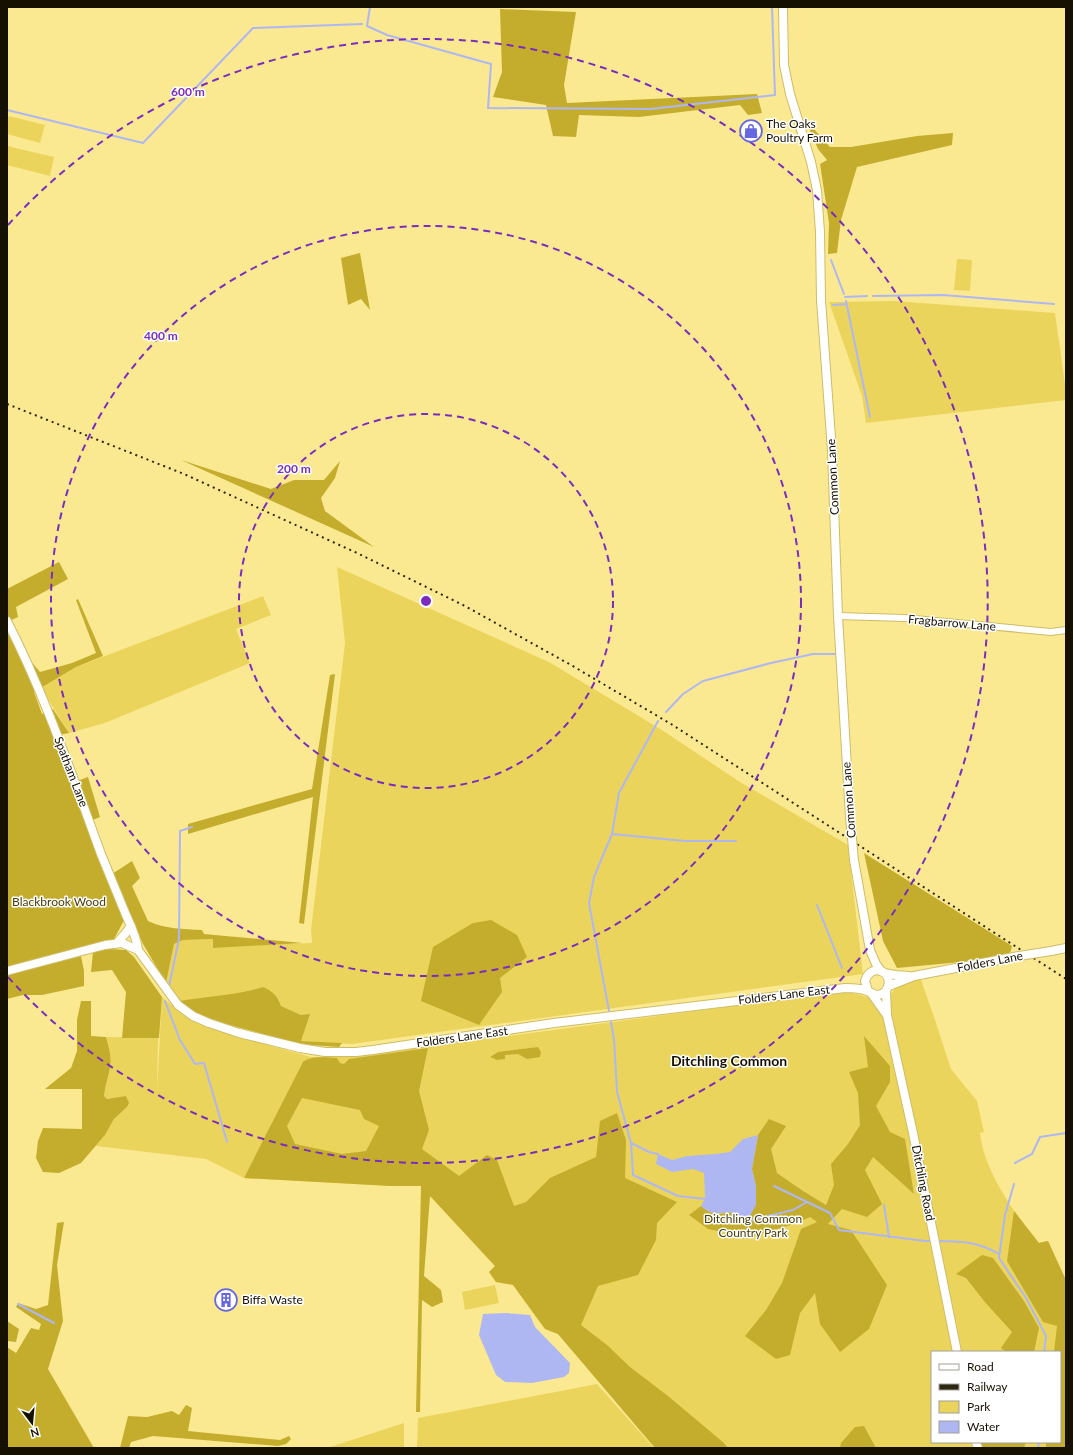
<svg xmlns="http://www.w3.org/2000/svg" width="1073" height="1455" viewBox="0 0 1073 1455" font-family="Lato,sans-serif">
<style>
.green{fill:#ebd45b;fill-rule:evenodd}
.forest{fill:#c4ad2c;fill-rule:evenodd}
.water{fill:#afb7f3}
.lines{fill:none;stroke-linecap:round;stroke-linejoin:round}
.stream{stroke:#afb7f3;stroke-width:2}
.street-casing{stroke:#cebd66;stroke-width:8}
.secondary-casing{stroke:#cebd66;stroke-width:10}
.street{stroke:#fff;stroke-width:6}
.secondary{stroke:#fff;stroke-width:8}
.rail{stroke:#2e2710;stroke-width:2;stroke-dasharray:2 4;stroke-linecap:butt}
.secondary-bridge-casing{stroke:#cebd66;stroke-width:10;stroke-linecap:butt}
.secondary-bridge{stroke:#fff;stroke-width:8}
.ring{fill:none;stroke:#7b2cbf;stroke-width:2;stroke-dasharray:7 5}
.labels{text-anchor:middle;stroke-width:3;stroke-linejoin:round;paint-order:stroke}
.poi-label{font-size:12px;fill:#161000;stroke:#fff;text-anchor:start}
.street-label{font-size:12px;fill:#161000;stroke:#fff}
.park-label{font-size:12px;fill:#463d08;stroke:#fff}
.quarter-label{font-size:14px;font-weight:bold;fill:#161000;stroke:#fff}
.centre{fill:#7b2cbf;stroke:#fff;stroke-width:2}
.ring-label{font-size:12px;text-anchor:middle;font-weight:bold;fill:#7b2cbf;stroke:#fff;stroke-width:3;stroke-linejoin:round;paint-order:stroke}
</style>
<rect width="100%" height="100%" fill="#fbe992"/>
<path class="green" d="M9 116 45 125 40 143 7 134V122Z
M7 146 54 157 50 176 7 165Z
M957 259 972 260 970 291 954 290Z
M894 301 1055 313 1066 391V400L866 423 862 396 829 302Z
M337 567 549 662 662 730 740 782 848 845 863 974 352 1044 301 1041 303 1035 301 1015 281 1006 279 1000 263 987C236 995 207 996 179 1001L166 983 174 944 183 940 213 939V947L312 943 311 930 345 643Z
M263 596 271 615 236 629 250 663 105 723 69 733 41 688 76 667Z
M920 977 934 1017 951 1069 977 1101 984 1132 980 1133C984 1172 1015 1213 1038 1243L1048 1241 1066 1281V1448H655L558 1334 545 1329 513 1285 496 1282 489 1272 495 1266 421 1186H391L244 1178 206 1159 96 1146 105 1135 114 1119 127 1107 115 1098 106 1099 104 1096C105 1086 108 1078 110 1068 112 1058 109 1047 106 1037L158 1038 157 1093 162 997 185 1016 206 1026 232 1035 311 1057H351L845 991 875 999 890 997C895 984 908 982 920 977ZM932 1352H1060V1442H932Z
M495 1285 499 1303 465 1310 462 1292Z
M597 1384 654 1448H417L418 1418Z
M404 1423V1448H327Z"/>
<path class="forest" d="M500 9 576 12 564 85 567 103 757 94 762 113 748 115 740 105 639 117 579 115 576 137 553 136 546 105 493 97 502 72Z
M805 119 830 147H851L917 136 953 133 952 145 857 167 841 220 837 253 828 254 829 223 820 164 827 160 818 149Z
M360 253 370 310 361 299 348 305 341 258Z
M181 460 271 489 294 480H324L340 461 335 478 321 498 325 511 374 547Z
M59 562 68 579 16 607 18 617 7 622V589Z
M78 599 103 656 76 667 34 692 42 714 53 709 69 733 53 736 75 782 88 777 100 817 88 822 106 878 132 861 140 878 132 886 148 921C165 929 183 929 202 930L204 934 303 943 213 948V939L183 940 174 944 166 983 143 944 129 911 113 941 80 951 84 971V986L42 995H23L7 999V633L40 672 72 663 96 653 76 600Z
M335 674 304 924 299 923 313 797 188 834V824L312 789 330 675Z
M864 853 1012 946 1010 954 961 962 897 968 883 941Z
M491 920 517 935 527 957 500 978 502 992 479 1025 421 1001 433 947 473 923Z
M110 949 126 950 134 957 162 997 159 1038H122L126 992 112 970 91 972 93 952Z
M263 987C272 991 278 996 281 1006L301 1015 310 1014 301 1041 342 1043 339 1047 310 1045 293 1042 211 1020 196 1014 179 1001C207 996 236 995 263 987Z
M81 1001H91V1036L106 1037C109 1047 112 1058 110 1068 108 1078 105 1086 104 1096L107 1099 126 1096 129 1103 127 1107 114 1119 105 1135 81 1163 59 1173 43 1172 36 1158 38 1141 43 1128 82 1129V1089H45L71 1068 77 1051V1020Z
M864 1036 890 1066V1082L876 1106 890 1132 905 1139 914 1194 873 1157 865 1170 882 1204 867 1217 842 1209 828 1224 851 1230 887 1285 869 1329 840 1352 820 1324 815 1293 800 1313 790 1355 776 1359 745 1336 766 1310 782 1283 801 1229 817 1222 810 1217 794 1224 744 1239 728 1233 708 1229 689 1215 701 1206C712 1215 716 1215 730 1212L739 1220 756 1186 752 1169 758 1135 769 1119 786 1126 771 1149 777 1173 803 1191 826 1205 834 1185 831 1164 848 1144 860 1125 858 1093 849 1072 868 1067Z
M538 1047 541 1052 540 1057 527 1059 518 1054 505 1055V1059L497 1060 490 1057 498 1052Z
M428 1048 419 1091 429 1130 422 1149 459 1176 487 1155 497 1160 514 1206 526 1202 550 1178 596 1157 600 1121 617 1113 626 1140 625 1178 677 1202 657 1223 656 1240 638 1275 598 1286 581 1325 607 1345 630 1367 668 1396 724 1443 728 1448H655L558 1334 545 1329 513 1285 496 1282 489 1272 495 1266 430 1196 424 1276 441 1290 443 1302 432 1307 422 1300 420 1412H416L421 1186H391L244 1178 303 1062C313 1055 326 1058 337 1058L340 1063 344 1064 349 1059ZM302 1098 360 1110 364 1119 379 1126 366 1151 342 1154 295 1144 287 1126Z
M1014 1211 1039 1243 1048 1241 1066 1280V1448H1046V1442H1060V1352H1054L1057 1326 1043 1322 1007 1261Z
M64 1222 57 1265 63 1321 48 1369 94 1448H7V1347L16 1353 31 1328 39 1330 41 1324 16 1307 18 1303 36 1309 48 1305 57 1223Z
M982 1255 993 1258 1024 1301 1039 1328 1034 1352H1006L1001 1348 1012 1332 984 1301 966 1278 956 1274Z
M7 1321 19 1329 16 1342 7 1341Z
M186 1405 192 1408 188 1431 280 1440 289 1436 291 1439 286 1444 278 1446 153 1436 131 1442 129 1448H120L128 1416 147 1417 172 1411 179 1415Z
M864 1426 876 1448H840L841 1443 855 1427Z
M978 1442H1026L1024 1448H980Z"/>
<path class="water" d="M758 1135 752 1169 756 1186V1205L747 1221 739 1220 730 1212C716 1214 712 1215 701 1206L705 1199 704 1173 693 1169 672 1172 656 1164 658 1154 672 1160 687 1156 715 1154 730 1152 743 1139Z
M506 1313 530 1315 535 1327 570 1363 569 1373 564 1377 532 1383 505 1382 496 1375 479 1335 483 1314Z"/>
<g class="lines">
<path class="stream" d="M370 7 367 26 387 35 491 64 488 108 650 109 775 95 772 7
M7 110 143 143 253 28 362 24
M831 260 844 294
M873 296 943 295 1054 304
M845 297 867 296
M846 301 870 417
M833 305 846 304
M666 712 683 694 703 681 771 663 813 654H838
M612 834 685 841H736
M817 905 842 968
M169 986 179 939 180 831 192 827
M165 1001 180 1040 195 1064 204 1063 227 1142
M609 1011 589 903 594 877 612 834 619 793 658 721
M611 1022 614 1039 617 1092 631 1143 633 1175 678 1196 705 1199
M631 1143 649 1152 658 1154
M1015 1163 1032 1154 1040 1137 1066 1133
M1014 1184 1005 1215 999 1258 1026 1298 1046 1336 1044 1352
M774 1186 830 1213 839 1230 925 1241H933
M884 1205 889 1237
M747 1221 793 1210 807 1202
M937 1241C961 1241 979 1242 999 1254
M18 1304 54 1323
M1038 1448 1039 1442"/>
<g class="street-casing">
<path id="street" d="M838 616 904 618 1051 632 1066 630"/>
</g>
<g class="secondary-casing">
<path id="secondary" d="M783 7 784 65 790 94 811 162 817 190 820 232 821 300 832 451 838 616 850 817
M7 621C45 695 72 775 101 854 109 874 118 895 126 915 131 926 137 938 138 950
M854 860 870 950 876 964 881 971
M117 943 125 934 131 926
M1051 951 1066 948
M7 971 105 945 122 943 138 950 178 1005 193 1016 209 1023 239 1033 300 1048 325 1052H356L373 1050 554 1023 845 988C852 988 860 988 867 991 871 992 873 995 878 995 890 993 893 976 881 971 873 968 867 974 865 981L868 991
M884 973 895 975 909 976
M889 986 914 976 1019 956
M886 991 887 1015 913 1133 957 1352
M871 993 886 1014
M976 1442 978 1448"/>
</g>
<use href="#street" class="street"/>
<use href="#secondary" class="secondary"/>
<path class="rail" d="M7 404 184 474 357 553 465 606 571 665 671 724 1066 979"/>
<g class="secondary-bridge-casing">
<path id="secondary-bridge" d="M850 817 854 860
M1019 956 1051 951"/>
</g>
<use href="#secondary-bridge" class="secondary-bridge"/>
</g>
<g class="ring">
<circle cx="426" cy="601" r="187"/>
<circle cx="426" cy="601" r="375"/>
<path d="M8 225A562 562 0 1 1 8 977"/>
</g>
<defs>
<g id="shop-ring" transform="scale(1.15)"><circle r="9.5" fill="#fff" stroke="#6668e1" stroke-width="1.5"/><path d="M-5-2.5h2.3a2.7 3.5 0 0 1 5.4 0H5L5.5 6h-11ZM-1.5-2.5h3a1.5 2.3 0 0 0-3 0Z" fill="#6668e1"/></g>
<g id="building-ring" transform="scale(1.15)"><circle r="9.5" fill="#fff" stroke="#6668e1" stroke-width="1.5"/><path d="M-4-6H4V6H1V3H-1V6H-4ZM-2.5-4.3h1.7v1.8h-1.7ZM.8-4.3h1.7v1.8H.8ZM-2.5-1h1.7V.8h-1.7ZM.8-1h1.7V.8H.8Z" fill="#6668e1"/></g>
</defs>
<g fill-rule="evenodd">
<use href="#shop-ring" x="751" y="131"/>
<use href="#building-ring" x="226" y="1300"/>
</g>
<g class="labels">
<g class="poi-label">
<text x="766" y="128">The Oaks<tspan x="766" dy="14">Poultry Farm</tspan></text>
<text x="242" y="1304">Biffa Waste</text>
</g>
<g class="street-label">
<text transform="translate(833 477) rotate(-93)" y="4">Common Lane</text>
<text transform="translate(952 623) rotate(5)" y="4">Fragbarrow Lane</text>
<text transform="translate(71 772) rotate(69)" y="4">Spatham Lane</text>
<text transform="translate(849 800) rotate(-94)" y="4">Common Lane</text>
<text transform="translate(990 962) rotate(-11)" y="4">Folders Lane</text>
<text transform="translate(784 995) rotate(-7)" y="4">Folders Lane East</text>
<text transform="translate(462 1037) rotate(-8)" y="4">Folders Lane East</text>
<text transform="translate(923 1183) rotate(79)" y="4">Ditchling Road</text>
</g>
<g class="park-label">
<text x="59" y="906">Blackbrook Wood</text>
<text x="753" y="1223">Ditchling Common<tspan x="753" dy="14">Country Park</tspan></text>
</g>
<g class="quarter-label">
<text x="729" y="1066">Ditchling Common</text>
</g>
</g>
<circle cx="426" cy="601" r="6" class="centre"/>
<g class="ring-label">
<text x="188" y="96">600 m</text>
<text x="161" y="340">400 m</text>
<text x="294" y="473">200 m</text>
</g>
<rect width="1073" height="1455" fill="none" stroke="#161000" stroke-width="16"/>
<rect x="931" y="1351" width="130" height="92" fill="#ffffff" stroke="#a29f99"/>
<rect x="939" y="1364" width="20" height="6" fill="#ffffff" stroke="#a29f99"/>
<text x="967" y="1371" font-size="12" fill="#161000">Road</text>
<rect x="939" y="1384" width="20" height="6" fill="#2e2710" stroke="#a29f99"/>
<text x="967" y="1391" font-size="12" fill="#161000">Railway</text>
<rect x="939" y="1401" width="20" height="12" fill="#ebd45b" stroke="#a29f99"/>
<text x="967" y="1411" font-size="12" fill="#161000">Park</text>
<rect x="939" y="1421" width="20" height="12" fill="#afb7f3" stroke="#a29f99"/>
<text x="967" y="1431" font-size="12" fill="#161000">Water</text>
<g transform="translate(32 1423) rotate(164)" stroke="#ffffff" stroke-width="3" paint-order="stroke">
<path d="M0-3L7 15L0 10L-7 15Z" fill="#161000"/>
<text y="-6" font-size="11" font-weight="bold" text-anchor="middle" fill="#161000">N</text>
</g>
</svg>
